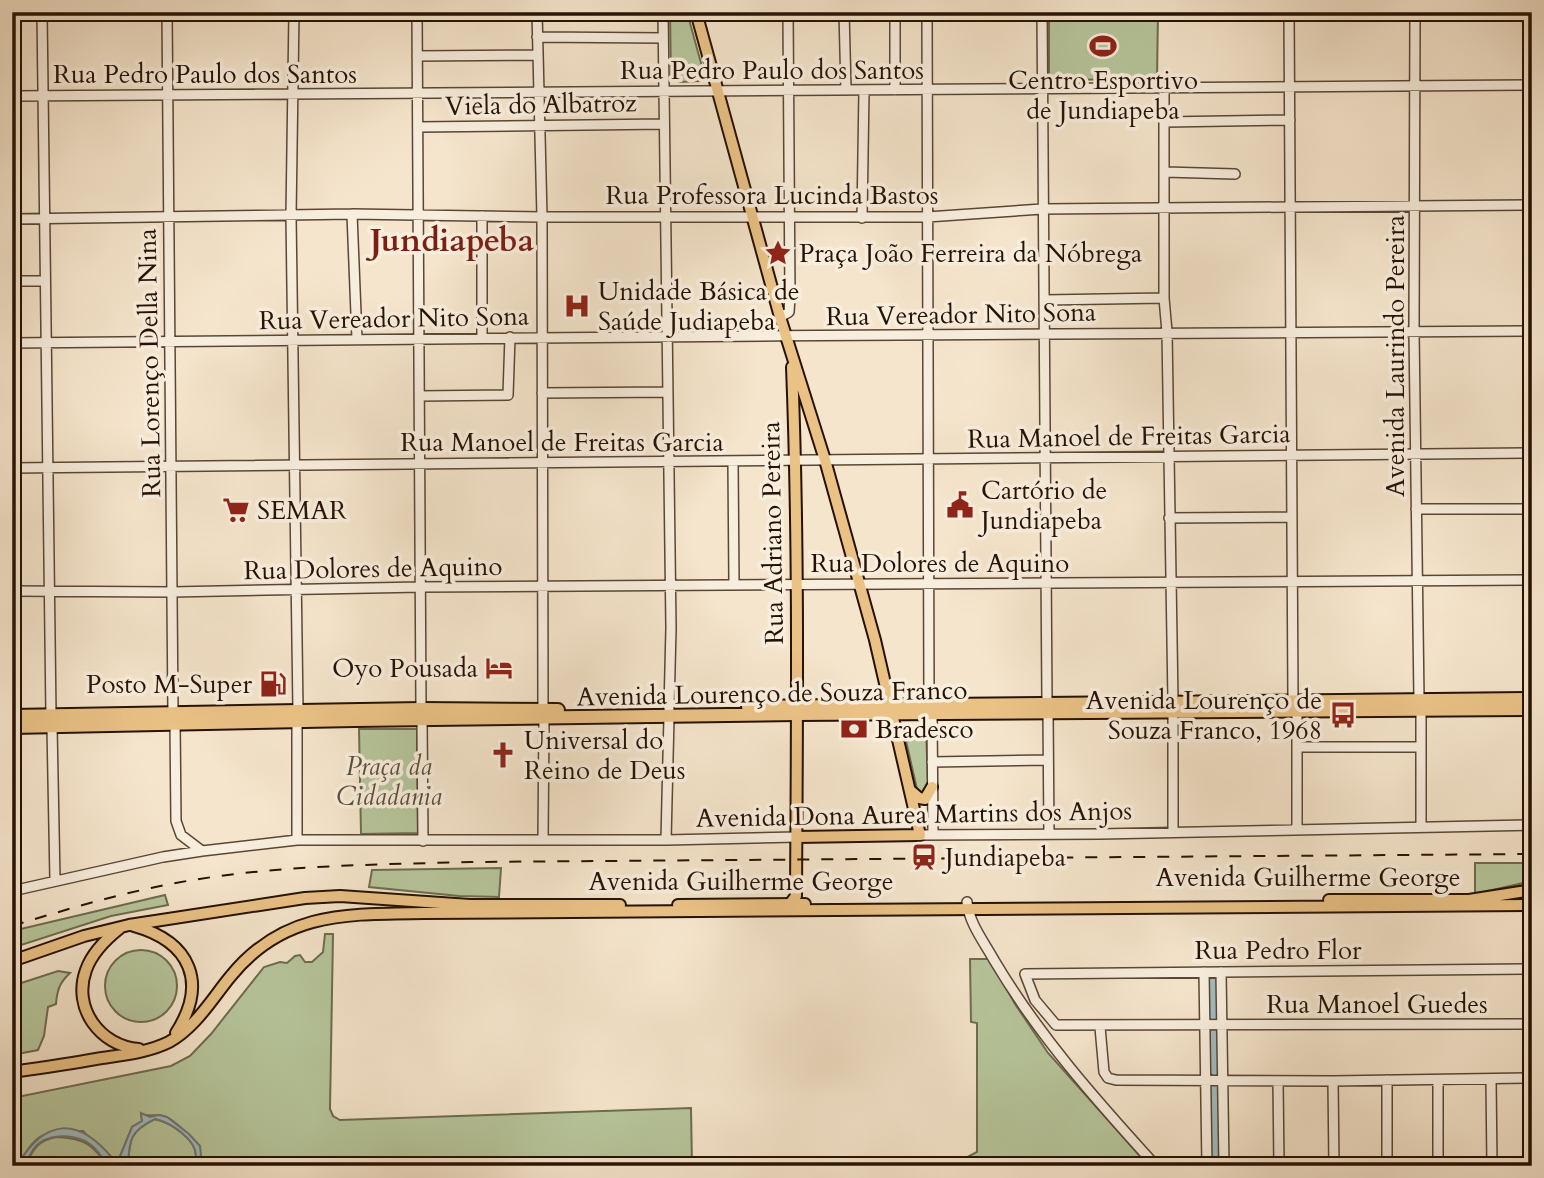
<svg xmlns="http://www.w3.org/2000/svg" width="1544" height="1178" viewBox="0 0 1544 1178" font-family="Cardo,serif">
<style>
.green{fill:#b7c69c;stroke:#6e6c50;stroke-width:2}
.water{fill:#a1bcc2;stroke:#707876;stroke-width:2}
.lines{fill:none;stroke-linecap:round;stroke-linejoin:round}
.canal{stroke:#a1bcc2;stroke-width:8}
.minor-casing{stroke:#5a4635;stroke-width:12}
.major-casing{stroke:#261103;stroke-width:14}
.highway-casing{stroke:#261103;stroke-width:16}
.minor{stroke:#f8eede;stroke-width:9}
.major{stroke:#eac286;stroke-width:10}
.highway{stroke:#eac286;stroke-width:12}
.rail{stroke:#261103;stroke-width:2;stroke-dasharray:12 12;stroke-linecap:butt}
.labels{text-anchor:middle;stroke-width:7;stroke-linejoin:round;paint-order:stroke}
.street-label{font-size:26px;fill:#261103;stroke:#f8eede}
.poi-label{font-size:26px;fill:#261103;stroke:#f8eede;text-anchor:start}
.park-label{font-size:26px;font-style:italic;fill:#595039;stroke:#f8eede}
.district-label{font-size:33px;font-weight:bold;fill:#7a1f14;stroke:#f8eede}
</style>
<rect width="100%" height="100%" fill="#f5e5cc"/>
<filter id="stains"><feTurbulence type="fractalNoise" baseFrequency=".00286" numOctaves="4"/><feColorMatrix values="0 0 0 0 .2 0 0 0 0 .09 0 0 0 0 .02 0 0 0 .5 -.17"/></filter>
<radialGradient id="worn" r=".72"><stop offset=".6" stop-color="#630" stop-opacity="0"/><stop offset="1" stop-color="#630" stop-opacity=".3"/></radialGradient>
<path class="green" d="M670 12H687L704 74 700 81 680 82 671 78Z
M1049 12H1158L1157 79 1049 80Z
M903 728H926L928 784 922 794 917 789Z
M359 729H417L418 833 361 834Z
M1475 863H1532V881L1475 894Z
M501 868 499 897 459 896 369 887 372 870Z
M165 895 168 905 111 916 12 948V931Z
M325 934H333L330 1109 333 1116 340 1120 691 1108 692 1166H183L198 1160 200 1146C190 1137 177 1121 164 1116 156 1114 149 1117 141 1114L142 1121 132 1127 119 1159H113C104 1148 92 1142 83 1131 42 1132 39 1130 17 1166H12V1098L171 1066 190 1056 211 1034 264 967 280 962 287 963 295 956 300 955 305 962H312L323 952Z
M105 986a36 36 0 1 1 72 0a36 36 0 1 1-72 0Z
M970 959H990L1015 1004 1048 1053 1149 1166H924V1161L962 1160 977 1152V1023L971 1022Z
M58 971 70 973C60 982 57 990 56 1004L48 1007 44 1036 38 1050 12 1055V986Z
M1211 975H1217L1219 1021 1211 1022 1209 977Z
M1212 1029 1218 1030 1220 1075 1214 1077 1210 1073 1209 1032Z
M1213 1084 1220 1086 1222 1166H1211L1209 1088Z
M154 1119C170 1122 196 1139 196 1156L192 1160 166 1162 162 1166H128C129 1140 130 1131 154 1119Z
M57 1137C84 1138 92 1144 108 1166H25C33 1149 38 1140 57 1137Z"/>
<path class="water" d="M141 1113 150 1117 159 1115 167 1117 189 1134 200 1146 201 1155 198 1160 183 1166H162L166 1162C176 1163 188 1162 196 1156 196 1139 170 1122 155 1119 130 1131 129 1140 128 1166H108C102 1157 95 1146 85 1141 70 1134 47 1134 36 1146 31 1151 28 1159 25 1166H17C45 1118 78 1116 113 1159H119L132 1127 142 1121Z"/>
<g class="lines">
<path class="canal" d="M1214 981V1020
M1215 1035 1216 1071
M1215 1089 1216 1166"/>
<g class="minor-casing">
<path id="minor" d="M42 12 51 715
M167 12 173 713
M294 12 291 216 298 711
M417 12 421 709
M537 12 542 217 543 710
M663 12 671 628 669 709
M844 12 846 90
M895 12V90
M927 12 929 703
M1042 12 1047 702
M1289 12 1293 700
M1415 12 1414 332 1419 699
M537 37 663 38
M417 56 538 55
M1164 87V298L1167 332 1173 701
M12 96 1532 85
M1165 122 1290 120
M418 127 664 124
M1165 172 1235 174
M352 214 357 339
M482 216V337
M862 218 864 90
M12 219 352 214 542 217H927L1042 209 1532 205
M12 281H45
M1045 300 1164 298
M780 317 789 312 790 297 788 12
M12 343C519 337 1025 334 1532 331
M542 393 668 392
M420 396 508 395 510 337
M733 462 734 584
M12 468 1532 453
M1416 509H1532
M1169 518 1292 517
M12 591 172 592 421 587 1532 580
M1297 709V830
M1048 712 1049 834
M932 714 933 834
M422 719 423 841
M297 721V840
M175 723 176 821 181 835 202 851
M52 727 55 880
M1297 747H1421
M932 762 1048 760
M1421 827V709
M1173 832V711
M920 835 1100 834 1532 825
M543 840 544 718
M666 840 669 717
M12 891 163 857 202 851 297 840H666L797 837
M967 902C969 923 984 942 994 960 1039 1036 1096 1100 1156 1166
M1532 969 1025 974 1035 1000 1056 1025 1532 1024
M1204 972 1207 1166
M1221 972 1224 1166
M1100 1027 1104 1072 1108 1078 1116 1080 1333 1081 1532 1078
M1491 1079 1492 1166
M1387 1080V1166
M1438 1080V1166
M1278 1081 1279 1166
M1333 1081 1334 1166"/>
</g>
<g class="major-casing">
<path id="major" d="M696 12 780 317 825 460 875 640 920 835 797 837
M911 791 919 798 925 799 932 787
M1329 900H1469L1532 890
M790 904 796 896C797 720 799 543 792 367
M678 905 805 904
M134 926C191 942 208 983 176 1033
M120 928C106 939 92 953 86 970 72 1008 100 1046 139 1049
M12 961 84 936 129 925 305 898 340 896 470 905H620
M12 1072C40 1068 68 1064 96 1059 120 1055 147 1053 169 1042 195 1028 212 999 230 977 283 911 347 914 424 913L1532 905"/>
</g>
<g class="highway-casing">
<path id="highway" d="M748 707 1532 699
M12 716 421 709 558 710
M12 727 355 720 798 714 1532 709"/>
</g>
<use href="#minor" class="minor"/>
<use href="#major" class="major"/>
<use href="#highway" class="highway"/>
<path class="rail" d="M12 926C58 912 104 898 151 888 256 865 364 865 470 862L1532 854"/>
</g>
<defs>
<g id="stadium-bare" transform="scale(2.1)"><path d="M0-5a6.5 5 0 1 0 0 10a6.5 5 0 1 0 0-10ZM-3.5-1.8h7v3.6h-7Z" fill="#8f2418" stroke="#f8eede" stroke-width="2.5" paint-order="stroke"/></g>
<g id="sight-bare" transform="scale(2.1)"><path d="M0-6L1.8-2.2L6-1.7L2.9 1.2L3.7 5.4L0 3.3L-3.7 5.4L-2.9 1.2L-6-1.7L-1.8-2.2Z" fill="#8f2418" stroke="#f8eede" stroke-width="2.5" paint-order="stroke"/></g>
<g id="hospital-bare" transform="scale(2.1)"><path d="M-5-5h3v3.5h4V-5h3V5h-3V1.5h-4V5h-3Z" fill="#8f2418" stroke="#f8eede" stroke-width="2.5" paint-order="stroke"/></g>
<g id="civic-bare" transform="scale(2.1)"><path d="M-.6-6.5H3V-4.5H.6V-3L4-1V1h2V6H-6V1h2V-1L-.6-3ZM-1.2 2.5V6h2.4V2.5Z" fill="#8f2418" stroke="#f8eede" stroke-width="2.5" paint-order="stroke"/></g>
<g id="supermarket-bare" transform="scale(2.1)"><path d="M-6-5.5h2.5l.6 2H6L4.5 2H-2.5L-4.4-4H-6ZM-1.5 3.2a1.3 1.3 0 1 0 .1 0ZM3 3.2a1.3 1.3 0 1 0 .1 0Z" fill="#8f2418" stroke="#f8eede" stroke-width="2.5" paint-order="stroke"/></g>
<g id="hotel-bare" transform="scale(2.1)"><path d="M-6-4.5h1.5V1H6V5H4.5V3h-9V5H-6ZM-4 0a1.8 1.8 0 1 1 3.6 0ZM.5 0V-2.5h3Q6-2.5 6 0Z" fill="#8f2418" stroke="#f8eede" stroke-width="2.5" paint-order="stroke"/></g>
<g id="fuel-bare" transform="scale(2.1)"><path d="M-5.5-6h7V0h2V4h1.3V-2.5L3-4.5l.8-.8L6-3V5H2.5V1h-1V6h-7ZM-4.2-4.7v3.2H.2V-4.7Z" fill="#8f2418" stroke="#f8eede" stroke-width="2.5" paint-order="stroke"/></g>
<g id="bus-bare" transform="scale(2.1)"><path d="M-5-6H5V4H4V6H2V4H-2V6H-4V4H-5ZM-3.5-4V0h7V-4ZM-3.5 1.2v1.5H-2V1.2ZM2 1.2v1.5H3.5V1.2Z" fill="#8f2418" stroke="#f8eede" stroke-width="2.5" paint-order="stroke"/></g>
<g id="bank-bare" transform="scale(2.1)"><path d="M-6-4H6V4H-6ZM0-2.3a2.3 2.3 0 1 0 0 4.6a2.3 2.3 0 1 0 0-4.6Z" fill="#8f2418" stroke="#f8eede" stroke-width="2.5" paint-order="stroke"/></g>
<g id="church-bare" transform="scale(2.1)"><path d="M-1.2-6h2.4v3.5h3.3v2.4h-3.3V6h-2.4V-.1h-3.3v-2.4h3.3Z" fill="#8f2418" stroke="#f8eede" stroke-width="2.5" paint-order="stroke"/></g>
<g id="station-bare" transform="scale(2.1)"><path d="M-3-6H3Q5-6 5-4V2Q5 4 3 4L4.5 6H3L1.5 4h-3L-3 6H-4.5L-3 4Q-5 4-5 2V-4Q-5-6-3-6ZM-3.5-4v3h7v-3ZM-3.5 1v1.5H-2V1ZM2 1v1.5H3.5V1Z" fill="#8f2418" stroke="#f8eede" stroke-width="2.5" paint-order="stroke"/></g>
</defs>
<g fill-rule="evenodd">
<use href="#stadium-bare" x="1103" y="46"/>
<use href="#sight-bare" x="778" y="253"/>
<use href="#hospital-bare" x="577" y="306"/>
<use href="#civic-bare" x="960" y="505"/>
<use href="#supermarket-bare" x="236" y="510"/>
<use href="#hotel-bare" x="499" y="668"/>
<use href="#fuel-bare" x="273" y="684"/>
<use href="#bus-bare" x="1343" y="715"/>
<use href="#bank-bare" x="854" y="729"/>
<use href="#church-bare" x="503" y="755"/>
<use href="#station-bare" x="924" y="857"/>
</g>
<g class="labels">
<g class="street-label">
<text x="772" y="79">Rua Pedro Paulo dos Santos</text>
<text x="205" y="83">Rua Pedro Paulo dos Santos</text>
<text transform="translate(541 104) rotate(-1)" y="9">Viela do Albatroz</text>
<text x="772" y="204">Rua Professora Lucinda Bastos</text>
<text transform="translate(961 314) rotate(-1)" y="9">Rua Vereador Nito Sona</text>
<text transform="translate(394 318) rotate(-1)" y="9">Rua Vereador Nito Sona</text>
<text transform="translate(1395 356) rotate(-90)" y="9">Avenida Laurindo Pereira</text>
<text transform="translate(149 363) rotate(-91)" y="9">Rua Lorenço Della Nina</text>
<text transform="translate(1129 436) rotate(-1)" y="9">Rua Manoel de Freitas Garcia</text>
<text x="562" y="451">Rua Manoel de Freitas Garcia</text>
<text transform="translate(772 533) rotate(-91)" y="9">Rua Adriano Pereira</text>
<text x="940" y="572">Rua Dolores de Aquino</text>
<text transform="translate(373 568) rotate(-1)" y="9">Rua Dolores de Aquino</text>
<text transform="translate(772 693) rotate(-1)" y="9">Avenida Lourenço de Souza Franco</text>
<text transform="translate(914 814) rotate(-1)" y="9">Avenida Dona Aurea Martins dos Anjos</text>
<text x="1308" y="886">Avenida Guilherme George</text>
<text x="741" y="890">Avenida Guilherme George</text>
<text x="1278" y="959">Rua Pedro Flor</text>
<text x="1377" y="1013">Rua Manoel Guedes</text>
</g>
<g class="poi-label">
<text x="1103" y="89" text-anchor="middle">Centro Esportivo<tspan x="1103" dy="30">de Jundiapeba</tspan></text>
<text x="799" y="262">Praça João Ferreira da Nóbrega</text>
<text x="598" y="300">Unidade Básica de<tspan x="598" dy="30">Saúde Judiapeba</tspan></text>
<text x="981" y="499">Cartório de<tspan x="981" dy="30">Jundiapeba</tspan></text>
<text x="257" y="519">SEMAR</text>
<text x="478" y="677" text-anchor="end">Oyo Pousada</text>
<text x="252" y="693" text-anchor="end">Posto M-Super</text>
<text x="1322" y="709" text-anchor="end">Avenida Lourenço de<tspan x="1322" dy="30">Souza Franco, 1968</tspan></text>
<text x="875" y="738">Bradesco</text>
<text x="524" y="749">Universal do<tspan x="524" dy="30">Reino de Deus</tspan></text>
<text x="945" y="866">Jundiapeba</text>
</g>
<g class="park-label">
<text x="389" y="775">Praça da<tspan x="389" dy="30">Cidadania</tspan></text>
</g>
<g class="district-label">
<text x="452" y="251">Jundiapeba</text>
</g>
</g>
<rect width="1544" height="1178" fill="none" stroke="#f5e5cc" stroke-width="42"/>
<rect x="14" y="14" width="1516" height="1150" fill="none" stroke="#261103" stroke-width="3.5"/>
<rect x="21" y="21" width="1502" height="1136" fill="none" stroke="#261103" stroke-width="2"/>
<rect width="100%" height="100%" filter="url(#stains)"/>
<rect width="100%" height="100%" fill="url(#worn)"/>
</svg>
